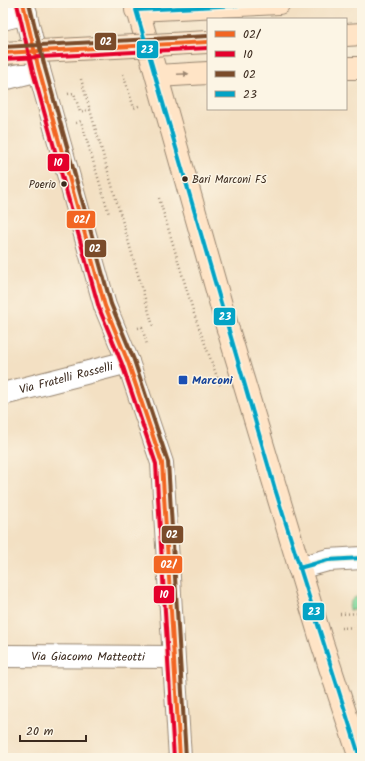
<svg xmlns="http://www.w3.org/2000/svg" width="365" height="761" viewBox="0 0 365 761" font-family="Kalam,sans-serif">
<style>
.green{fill:#82d99d;stroke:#5e825e}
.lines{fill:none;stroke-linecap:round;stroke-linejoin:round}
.street-casing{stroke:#978570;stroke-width:24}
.secondary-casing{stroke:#978570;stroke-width:24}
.path{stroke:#978570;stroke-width:2.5;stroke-dasharray:1 3;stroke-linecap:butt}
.street{stroke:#fff;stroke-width:22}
.secondary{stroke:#ffe4c6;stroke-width:22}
.secondary-bridge-casing{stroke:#978570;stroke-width:24;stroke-linecap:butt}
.secondary-bridge{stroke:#ffe4c6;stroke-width:22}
.bus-1-casing{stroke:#fcf5e5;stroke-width:7}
.bus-2-casing{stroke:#fcf5e5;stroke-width:7}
.bus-3-casing{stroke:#fcf5e5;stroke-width:7}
.bus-4-casing{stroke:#fcf5e5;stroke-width:7}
.bus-1{stroke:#f26522;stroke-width:4}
.bus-2{stroke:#e4002b;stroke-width:4}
.bus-3{stroke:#7a4b2a;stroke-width:4}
.bus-4{stroke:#03a3c5;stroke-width:4}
.oneway{fill:#9d8772}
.bus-dot{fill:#3b2a1e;stroke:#fcf5e5;stroke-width:1.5}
.transit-dot{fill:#1a4fb4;stroke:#fcf5e5;stroke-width:1.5}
.labels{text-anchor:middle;stroke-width:3;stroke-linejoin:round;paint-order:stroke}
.bus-label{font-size:11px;fill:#3b2a1e;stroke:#fcf5e5;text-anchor:start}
.street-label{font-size:12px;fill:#3b2a1e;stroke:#fcf5e5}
.transit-label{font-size:12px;font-weight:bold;fill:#164399;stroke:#fcf5e5;text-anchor:start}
.line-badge{stroke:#fcf5e5;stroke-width:1.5}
.badge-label{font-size:11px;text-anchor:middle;font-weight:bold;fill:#fff}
</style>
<rect width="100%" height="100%" fill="#fcf5e5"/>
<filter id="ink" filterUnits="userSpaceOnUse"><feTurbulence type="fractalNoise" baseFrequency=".025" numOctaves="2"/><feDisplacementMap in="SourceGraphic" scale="8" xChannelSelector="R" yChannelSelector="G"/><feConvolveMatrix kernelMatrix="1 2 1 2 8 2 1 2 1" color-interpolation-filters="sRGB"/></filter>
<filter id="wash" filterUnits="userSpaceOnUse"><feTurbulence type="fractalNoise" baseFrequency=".012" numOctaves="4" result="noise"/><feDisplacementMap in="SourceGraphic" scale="16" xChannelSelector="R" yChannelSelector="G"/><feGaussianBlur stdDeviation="0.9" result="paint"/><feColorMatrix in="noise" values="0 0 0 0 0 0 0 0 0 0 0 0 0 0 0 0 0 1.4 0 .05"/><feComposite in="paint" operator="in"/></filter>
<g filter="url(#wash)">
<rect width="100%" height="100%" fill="#f3e0c3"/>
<path class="green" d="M362 595V610H349C349 601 353 597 362 595Z"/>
</g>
<g filter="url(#ink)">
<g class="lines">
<g class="street-casing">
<g id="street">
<path d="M23 3 39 70 105 306 128 362 162 463 180 758"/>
<path d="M3 19 26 13"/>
<path d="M3 79 39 70"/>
<path id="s1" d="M3 394 128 362"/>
<path d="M299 568 328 560 362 558"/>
<path id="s2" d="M3 656 173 657"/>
</g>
</g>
<g class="secondary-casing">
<path id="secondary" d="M136 3 227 326 322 643 360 758
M136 10 279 3
M346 35 362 34
M346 68H362
M157 76 208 73"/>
</g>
<path class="path" d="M123 74 134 108 141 105
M81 79 153 326
M68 94 74 93 80 112 90 109
M76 123 81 121 109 214
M159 198 195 317 220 385
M138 328 142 327 147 345
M340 614 362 613
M341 628 362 627"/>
<use href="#street" class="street"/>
<use href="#secondary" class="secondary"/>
<g class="secondary-bridge-casing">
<path id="secondary-bridge" d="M3 53 208 42"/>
</g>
<use href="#secondary-bridge" class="secondary-bridge"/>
<g class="bus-1-casing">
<path id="bus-1" d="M23 3 39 70 105 306 128 362 162 463 180 758
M3 53 208 42"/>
</g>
<g class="bus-2-casing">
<path id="bus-2" d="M17 4 33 72 99 308 122 364 156 464 174 758
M3 59 208 48"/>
</g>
<g class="bus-3-casing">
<path id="bus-3" d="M29 3 45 68 111 304 134 360 168 462 186 758
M3 47 208 36"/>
</g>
<g class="bus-4-casing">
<path id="bus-4" d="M279 3 136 10 275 489 360 758
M299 568 328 560 362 558"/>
</g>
<use href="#bus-1" class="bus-1"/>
<use href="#bus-2" class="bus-2"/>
<use href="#bus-3" class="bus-3"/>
<use href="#bus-4" class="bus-4"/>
</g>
<defs><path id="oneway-solid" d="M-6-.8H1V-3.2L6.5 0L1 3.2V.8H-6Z"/></defs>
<use class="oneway" href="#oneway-solid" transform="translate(183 74) rotate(-3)"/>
</g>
<g class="bus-dot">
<circle cx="185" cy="179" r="3.5"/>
<circle cx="64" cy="184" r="3.5"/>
</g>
<rect class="transit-dot" x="178" y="375" width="10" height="10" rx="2"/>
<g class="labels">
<g class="bus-label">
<text x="192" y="183">Bari Marconi FS</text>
<text x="56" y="188" text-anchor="end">Poerio</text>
</g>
<g class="street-label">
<text dy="4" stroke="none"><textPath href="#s1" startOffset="65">Via Fratelli Rosselli</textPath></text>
<text dy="4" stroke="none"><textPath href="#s2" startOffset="85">Via Giacomo Matteotti</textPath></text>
</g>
<g class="transit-label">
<text x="192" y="384">Marconi</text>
</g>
</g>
<g class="line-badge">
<rect x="94" y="32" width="23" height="19" rx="4" fill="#7a4b2a"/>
<rect x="136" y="40" width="23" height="19" rx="4" fill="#03a3c5"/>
<rect x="47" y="153" width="23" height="19" rx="4" fill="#e4002b"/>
<rect x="66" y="210" width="30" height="19" rx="4" fill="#f26522"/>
<rect x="84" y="239" width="23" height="19" rx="4" fill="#7a4b2a"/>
<rect x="213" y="307" width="23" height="19" rx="4" fill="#03a3c5"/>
<rect x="161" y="525" width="23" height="19" rx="4" fill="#7a4b2a"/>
<rect x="153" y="555" width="30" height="19" rx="4" fill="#f26522"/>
<rect x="153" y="585" width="22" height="19" rx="4" fill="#e4002b"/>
<rect x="302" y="602" width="23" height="19" rx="4" fill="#03a3c5"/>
</g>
<g class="badge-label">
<text x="106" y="45">02</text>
<text x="147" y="53">23</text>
<text x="58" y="166">10</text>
<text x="81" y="223">02/</text>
<text x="95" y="252">02</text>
<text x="225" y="320">23</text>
<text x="172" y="538">02</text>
<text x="168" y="568">02/</text>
<text x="164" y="598">10</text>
<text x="314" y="615">23</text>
</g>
<rect width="365" height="761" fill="none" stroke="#fcf5e5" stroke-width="16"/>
<rect x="207" y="18" width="140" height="92" fill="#fcf5e5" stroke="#afa495"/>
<rect x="215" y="31" width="20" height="6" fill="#f26522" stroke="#afa495"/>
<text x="243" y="38" font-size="12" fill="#3b2a1e">02/</text>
<rect x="215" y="51" width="20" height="6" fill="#e4002b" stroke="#afa495"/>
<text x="243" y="58" font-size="12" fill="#3b2a1e">10</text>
<rect x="215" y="71" width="20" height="6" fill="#7a4b2a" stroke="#afa495"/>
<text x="243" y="78" font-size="12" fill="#3b2a1e">02</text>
<rect x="215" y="91" width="20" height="6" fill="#03a3c5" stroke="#afa495"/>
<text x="243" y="98" font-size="12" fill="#3b2a1e">23</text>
<path d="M20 735v6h66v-6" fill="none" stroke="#3b2a1e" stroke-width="2"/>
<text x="26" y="735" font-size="12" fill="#3b2a1e" stroke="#fcf5e5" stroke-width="3" paint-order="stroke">20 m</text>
</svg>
